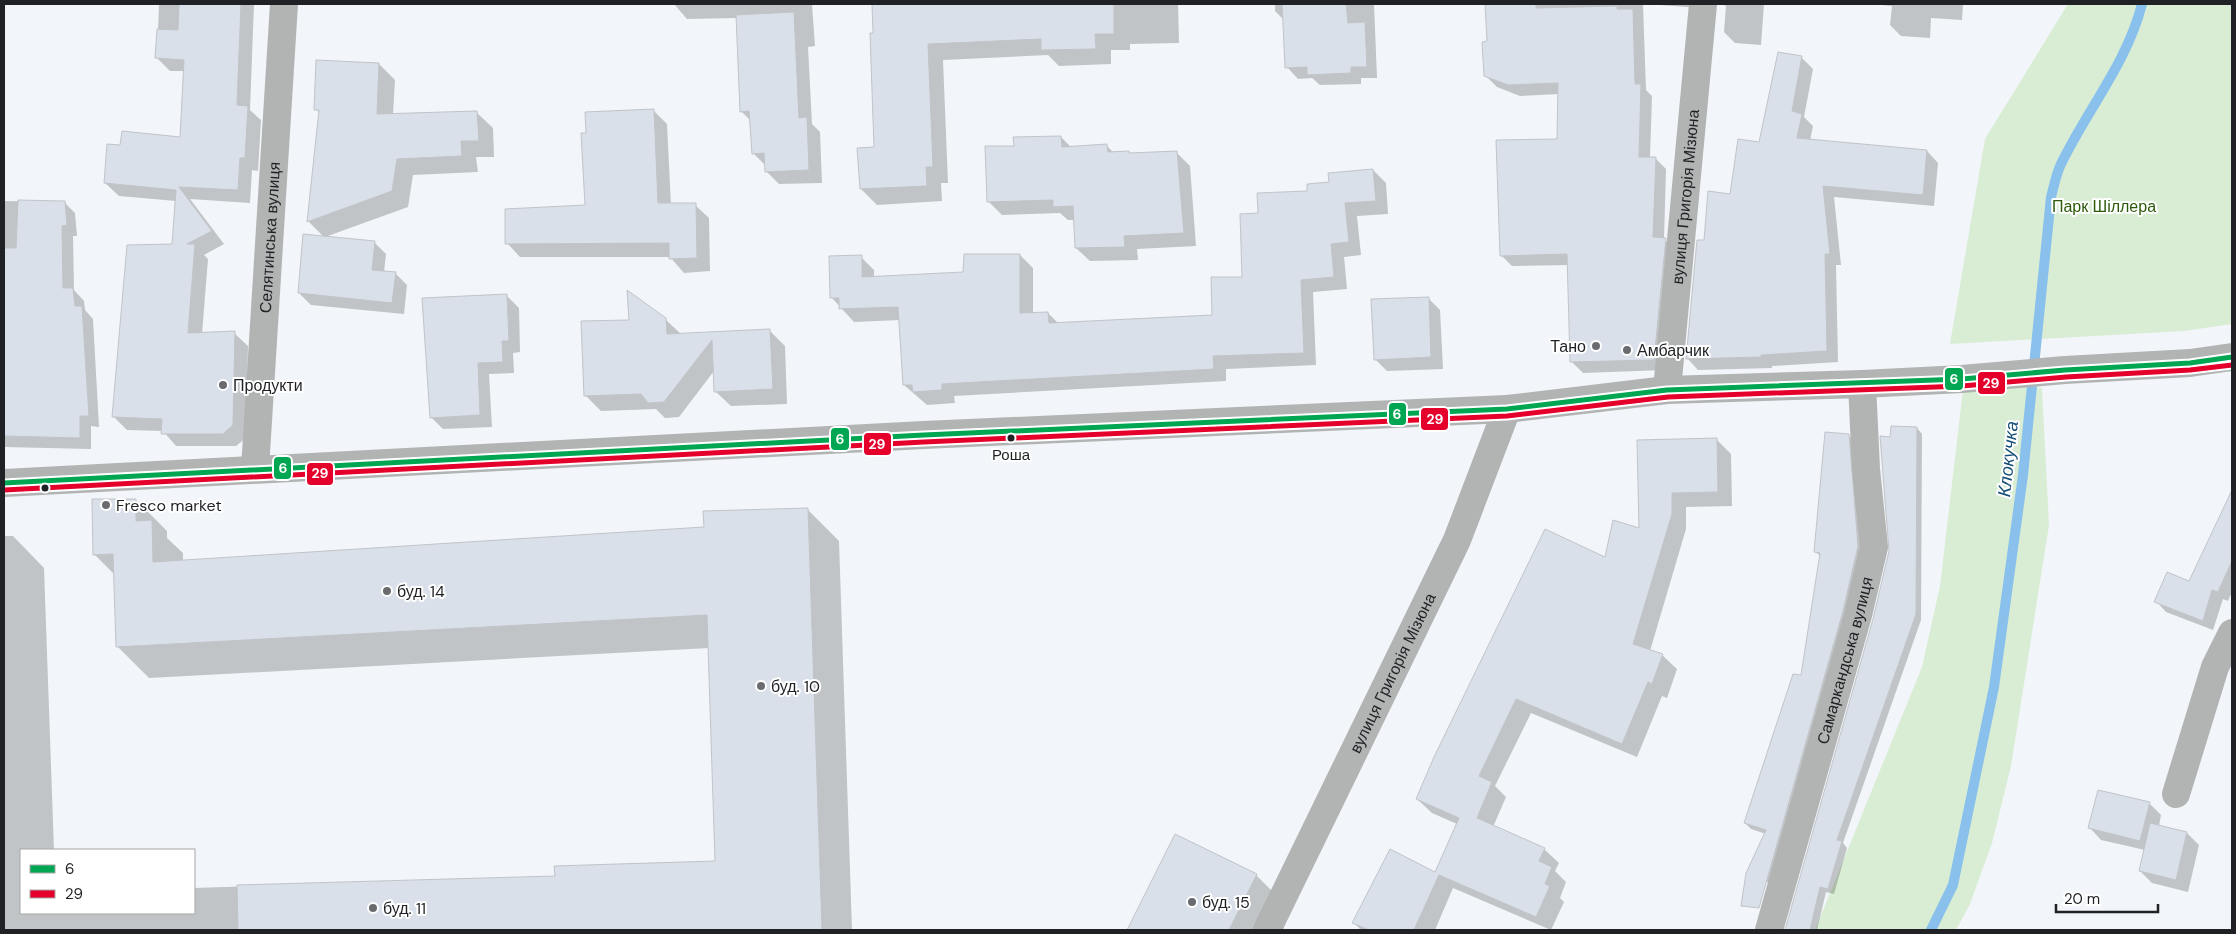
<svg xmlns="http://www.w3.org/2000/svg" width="2236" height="934" viewBox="0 0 2236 934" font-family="'DM Sans',sans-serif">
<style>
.green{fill:#d9edd4}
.shadow{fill:#0003}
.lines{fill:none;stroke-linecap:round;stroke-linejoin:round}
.stream{stroke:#89c0ec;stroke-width:10}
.building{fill:#d9e0ea;stroke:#c1c4c7}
.minor{stroke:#b1b4b3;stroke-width:28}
.bus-1-casing{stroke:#fff;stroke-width:9}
.bus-2-casing{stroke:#fff;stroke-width:9}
.bus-1{stroke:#00a651;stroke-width:5}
.bus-2{stroke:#e4002b;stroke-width:5}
.poi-dot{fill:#696b6f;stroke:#fff;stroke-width:2}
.bus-dot{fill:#1f2124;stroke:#fff;stroke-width:2}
.labels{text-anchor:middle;stroke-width:4;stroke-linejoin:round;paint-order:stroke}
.bus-label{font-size:15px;fill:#1f2124;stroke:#fff}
.street-label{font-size:16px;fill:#1f2124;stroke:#fff}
.park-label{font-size:16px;fill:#2c5a09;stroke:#fff}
.poi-label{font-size:16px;fill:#1f2124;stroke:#fff;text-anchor:start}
.water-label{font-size:18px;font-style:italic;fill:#154e77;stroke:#fff}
.line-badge{stroke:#fff;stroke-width:2}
.badge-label{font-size:14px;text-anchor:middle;font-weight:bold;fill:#fff}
</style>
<rect width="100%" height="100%" fill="#f2f5f9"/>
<path class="green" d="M2068 4H2232V324L2184 331 1950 344 1985 139Z
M1964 381 2042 388 2049 525 2011 766 1992 843 1970 904 1956 930H1815L1922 667 1940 586Z"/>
<path class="shadow" d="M159 4H254L250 110 261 120 258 171 252 170 250 203 190 199 224 244 204 255 208 259 202 334 234 333 248 346 246 438 236 446H176L163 431 127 430 114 417 173 246 176 201 119 196 105 183 122 147 181 138 185 71H170L157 58Z
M674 4H812L815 46 808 47 812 124 820 132 822 183 779 184 766 171V166L753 153 751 121 741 111 737 18 687 19Z
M874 4H1178L1179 43 1130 44V50H1111V64L1059 66 1048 55 943 60 948 183H941L942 201 877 205 861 189 876 148Z
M1275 4H1374L1377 78H1361V84L1320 85 1312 78 1298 79 1287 67 1284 20 1275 11Z
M1486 4H1643L1646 90 1652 96 1650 158H1655L1666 169 1664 239 1676 250 1665 370 1583 373 1572 362 1569 265 1512 266 1501 255 1558 140 1559 94 1520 96 1497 87 1485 75 1488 43Z
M1645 4H1704L1701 8Z
M1723 4H1764L1761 45 1735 43 1724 32 1726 6Z
M1870 4H1963L1962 20 1931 18 1930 38 1901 36 1890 25 1892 6Z
M1801 57 1813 69 1804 117 1813 126 1810 141 1927 151 1938 163 1934 206 1834 197 1841 265H1836L1838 362 1772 366V368L1698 370 1687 358 1705 242 1760 143Z
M379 64 395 80 393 114 476 112 493 128 494 157H476L478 172 413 175 408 207 325 237 374 242 386 254 384 272 395 273 407 285 404 314 311 305 299 293 324 237 309 222 320 113 316 109Z
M653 110 667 124 671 205H695L709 218 710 271 684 273 670 257H520L507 243 586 206 587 134Z
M1061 137 1071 147 1107 146 1114 153 1128 152 1131 155 1176 152 1190 166 1196 246 1137 249 1138 260 1090 261 1076 248 1075 220H1068L1060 213 1002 215 989 202 1015 147Z
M1373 170 1386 183 1388 214 1357 216 1361 255 1344 257 1347 289 1313 292 1316 365 1226 369V381L954 396 955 403 927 405 904 385 900 320 854 322 832 298 861 257 874 270V278L964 274 1020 255 1033 268V314L1048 313 1059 324 1213 316 1244 278 1259 215 1330 183Z
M4 201 64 202 75 213 77 236H73L74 290 84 301 85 310 93 319 99 427 91 426V449L4 447Z
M507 296 519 308 520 352 513 353 514 373 489 374 492 427 443 429 431 417Z
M1428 298 1440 310 1443 369 1387 371 1375 359Z
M665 319 681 334 770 331 785 346 787 404 731 406 715 391 714 371 679 417 665 418 656 409 601 411 585 395Z
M1917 428 1922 434 1921 620 1843 843 1847 848 1834 894 1826 892 1817 930H1786L1874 620 1890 551 1892 438Z
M1848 435 1854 441 1863 552 1773 884 1754 878 1766 834 1751 829 1745 823 1802 676 1821 557 1816 552Z
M1716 439 1731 454 1732 506 1686 507V529L1650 651 1662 655 1677 669 1667 698 1662 696 1637 757 1531 713 1495 786 1506 797 1493 827 1544 849 1559 863 1555 871 1566 882 1560 898 1564 902 1551 930 1453 888 1435 930H1361L1354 923 1436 873 1457 824 1432 813 1417 799 1606 559 1640 530Z
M136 500 167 531V538L183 553V561L705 528 807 509 839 541 852 930H4V536H13L44 568 54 850H21V913H194V888L556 877 716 862 709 648 149 678 118 647 115 575 94 554Z
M2219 521 2232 527V592L2228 601 2223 599 2213 630 2166 612 2156 601 2190 583Z
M2149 803 2161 815 2159 826 2187 833 2199 845 2188 892 2152 883 2140 871 2145 850 2101 840 2090 828Z
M1175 836 1256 875 1290 909 1279 930H1129Z"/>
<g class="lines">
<path class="stream" d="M1931 930 1953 885 1994 687 2023 475 2051 197C2054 186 2056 174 2061 164 2087 110 2127 63 2142 4"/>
</g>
<path class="building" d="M179 4H241L237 105 248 106 245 158H240L238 190 179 187 212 231 187 244H195L188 333 235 331 233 425 223 434H161L162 419 112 417 127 245 172 244 176 190 104 183 107 144 120 145 122 131 180 137 184 60 155 58 157 29 178 30Z
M872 4H1114V34H1095L1096 49 1041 50V39L928 44 933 167H926L927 186 860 189 857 148 874 147 870 33H873Z
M1282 4H1346L1348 23 1365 22 1367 67H1351V73L1307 75V67L1285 68Z
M1485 4H1536V8L1617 6V9H1633L1635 84H1641L1639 157H1656L1653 237 1666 238 1654 360 1570 362 1567 254 1500 256 1496 140 1557 139 1558 83 1508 85 1484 76 1482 42 1487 41Z
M794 12 799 118 807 117 809 170 765 172 764 153 752 154 749 111 740 112 736 15Z
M1778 52 1802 56 1792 111 1802 114 1797 138 1927 150 1923 195 1823 186 1830 254H1825L1827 351 1761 355V357L1686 359 1697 240H1704L1708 191 1730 194 1738 139 1759 142Z
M316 60 379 63 377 114 477 111 479 141H461L462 156 397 159 392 191 307 222 319 110H314Z
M654 109 658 203H696L697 258 669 259V243L505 244V209L585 205 581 133H586L585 112Z
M1061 136 1062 147 1107 144 1108 152 1129 151V153L1177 151 1184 233 1124 236 1125 247 1075 248 1073 206 1053 207V200L987 202 985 146H1014L1013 137Z
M1373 169 1376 201 1345 203 1349 242 1331 244 1334 277 1301 280 1304 353 1213 356 1214 369 942 384V390L913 392 912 385H903L898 307 839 309V298H830L829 256 862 255V277L963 272 964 254H1020V313L1048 312 1049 323 1212 315 1211 277H1242L1240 214 1258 213 1257 193 1307 191V184L1329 182 1328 173Z
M18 200 65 201 67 225 62 226 63 288H73L75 306H82L89 416H80V438L4 436V248H16Z
M303 234 375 241 372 270 396 272 392 303 298 293Z
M627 290 666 318 667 334 770 329 773 389 714 392 712 340 664 402 648 403 641 394 584 396 581 321 629 320Z
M507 294 509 341H502L503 362 478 363 480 415 430 418 422 298Z
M1429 297 1431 357 1374 360 1371 299Z
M1891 426 1917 427 1916 614 1837 840 1842 841 1828 889 1820 887 1810 930H1785L1873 619 1889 551 1880 436 1890 437Z
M1825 432 1849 434 1858 546 1843 611 1759 908 1741 906 1746 873 1766 830 1744 823 1793 674 1801 675 1820 553 1814 552Z
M1717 438 1718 492 1672 493V514L1633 644 1663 654 1652 684 1648 682 1622 744 1516 699 1479 776 1492 782 1477 818 1545 848 1539 861 1552 867 1545 884 1550 886 1536 917 1439 875 1414 930H1369L1352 923 1390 849 1435 872 1459 818 1416 799 1434 757 1545 529 1605 557 1613 520 1639 528 1637 440Z
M2232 490V561L2218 592 2212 590 2203 621 2154 602 2167 572 2189 581Z
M92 499H136V521L152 520 153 562 704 527 703 511 808 508 822 930H238L237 885 555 876 554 866 715 861 707 615 116 647 113 554 93 555Z
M2098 790 2150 802 2140 841 2088 828Z
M2150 823 2187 832 2176 880 2139 871Z
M1175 834 1257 874 1229 930H1127Z"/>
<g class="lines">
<g class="minor">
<path id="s1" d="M1667 390 1703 4"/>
<path id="s2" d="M255 469 284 4"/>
<path d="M4 483 924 435 1507 409 1667 390 1862 384 1962 379 2065 370 2190 363 2232 357"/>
<path d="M2176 794 2215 667 2232 633"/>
<path id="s3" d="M1267 930 1457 540 1507 409"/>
<path id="s4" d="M1769 930 1858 615 1874 547 1866 469 1862 384"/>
</g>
<g class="bus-1-casing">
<path id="bus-1" d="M4 483 924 435 1507 409 1667 390 1962 379 2065 370 2190 363 2232 357"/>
</g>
<g class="bus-2-casing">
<path id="bus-2" d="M4 490 924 442 1507 416 1668 397 1962 386 2066 377 2190 370 2232 365"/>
</g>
<use href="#bus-1" class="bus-1"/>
<use href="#bus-2" class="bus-2"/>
</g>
<g class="poi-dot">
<circle cx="1596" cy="346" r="5"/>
<circle cx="1627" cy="350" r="5"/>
<circle cx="223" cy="385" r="5"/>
<circle cx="106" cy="505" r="5"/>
<circle cx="387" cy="591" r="5"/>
<circle cx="761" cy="686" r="5"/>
<circle cx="1192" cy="902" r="5"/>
<circle cx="373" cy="908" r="5"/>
</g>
<g class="bus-dot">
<circle cx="1011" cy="438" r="4.5"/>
<circle cx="45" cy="488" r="4.5"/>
</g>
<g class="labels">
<g class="bus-label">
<text x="1011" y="460">Роша</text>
</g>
<g class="street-label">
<text dy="6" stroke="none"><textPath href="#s1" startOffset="194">вулиця Григорія Мізюна</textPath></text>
<text dy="6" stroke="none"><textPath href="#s2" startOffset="232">Селятинська вулиця</textPath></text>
<text dy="6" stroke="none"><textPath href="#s4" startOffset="280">Самаркандська вулиця</textPath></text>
<text dy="6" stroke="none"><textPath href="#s3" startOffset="286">вулиця Григорія Мізюна</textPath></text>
</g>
<g class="park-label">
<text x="2104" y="212">Парк Шіллера</text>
</g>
<g class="poi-label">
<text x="1586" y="352" text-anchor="end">Тано</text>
<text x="1637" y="356">Амбарчик</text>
<text x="233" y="391">Продукти</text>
<text x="116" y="511">Fresco market</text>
<text x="397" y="597">буд. 14</text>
<text x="771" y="692">буд. 10</text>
<text x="1202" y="908">буд. 15</text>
<text x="383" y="914">буд. 11</text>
</g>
<g class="water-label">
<text transform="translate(2008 459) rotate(-84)" y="6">Клокучка</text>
</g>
</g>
<g class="line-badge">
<rect x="1944" y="367" width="20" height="24" rx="5" fill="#00a651"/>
<rect x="1977" y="371" width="29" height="24" rx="5" fill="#e4002b"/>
<rect x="1388" y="402" width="19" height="24" rx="5" fill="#00a651"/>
<rect x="1420" y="407" width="29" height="24" rx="5" fill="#e4002b"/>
<rect x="830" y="427" width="20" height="24" rx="5" fill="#00a651"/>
<rect x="863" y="432" width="29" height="24" rx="5" fill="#e4002b"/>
<rect x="273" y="456" width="19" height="24" rx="5" fill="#00a651"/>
<rect x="306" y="462" width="28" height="24" rx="5" fill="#e4002b"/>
</g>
<g class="badge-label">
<text x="1954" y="384">6</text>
<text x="1991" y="388">29</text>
<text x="1397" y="419">6</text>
<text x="1435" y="424">29</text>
<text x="840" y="444">6</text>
<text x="877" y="449">29</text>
<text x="283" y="473">6</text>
<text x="320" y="478">29</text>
</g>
<rect width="2236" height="934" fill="none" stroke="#1f2124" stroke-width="10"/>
<rect x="20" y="849" width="175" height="65" fill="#ffffff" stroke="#a5a6a7"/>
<rect x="30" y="865" width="25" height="8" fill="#00a651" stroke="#a5a6a7"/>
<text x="65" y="874" font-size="15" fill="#1f2124">6</text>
<rect x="30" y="890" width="25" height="8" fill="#e4002b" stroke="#a5a6a7"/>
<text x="65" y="899" font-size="15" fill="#1f2124">29</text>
<path d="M2056 904v8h102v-8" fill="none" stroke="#1f2124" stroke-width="2.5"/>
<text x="2064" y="904" font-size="15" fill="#1f2124" stroke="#ffffff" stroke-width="4" paint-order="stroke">20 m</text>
</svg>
